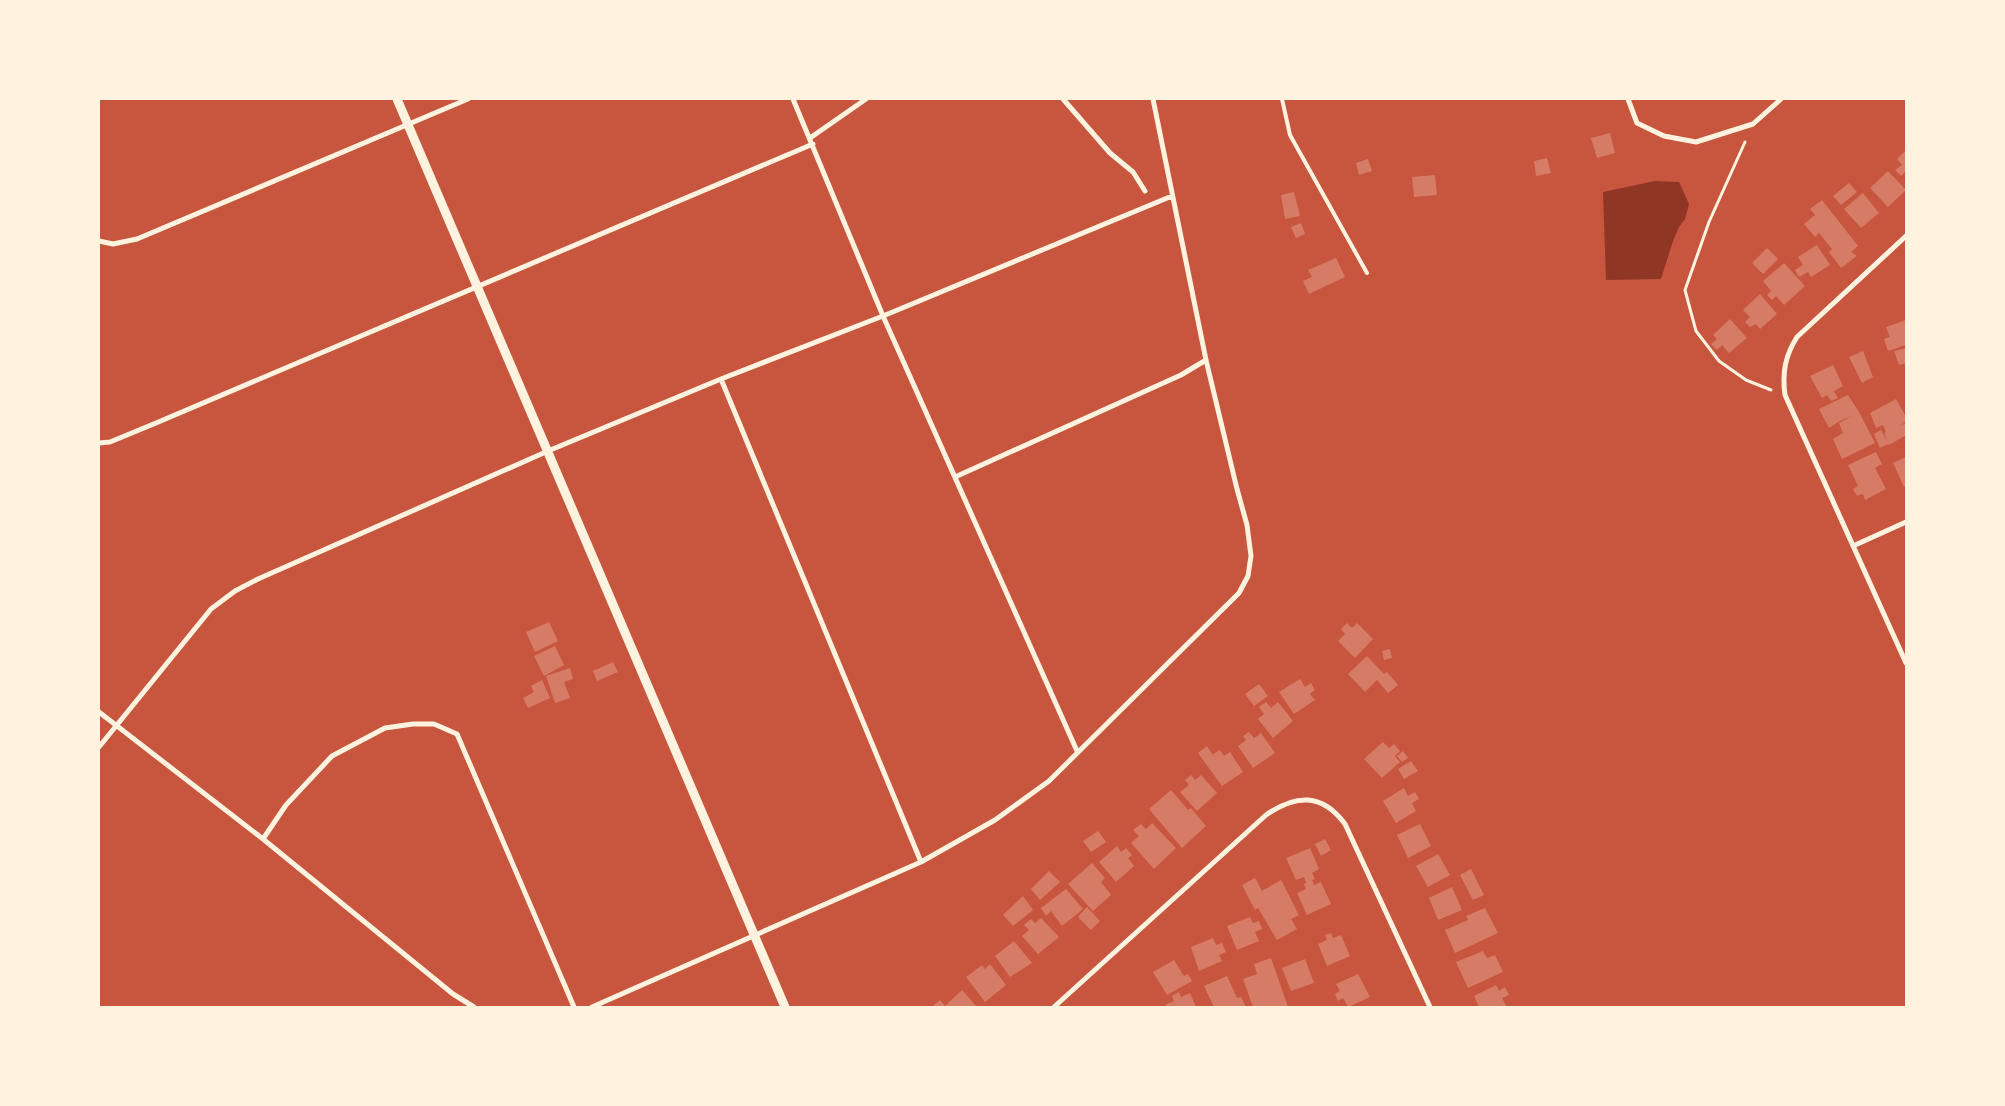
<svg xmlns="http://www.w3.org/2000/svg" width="2005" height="1106" viewBox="0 0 2005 1106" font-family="Inter,sans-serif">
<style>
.water{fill:#8f3625}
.building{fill:#d67c66}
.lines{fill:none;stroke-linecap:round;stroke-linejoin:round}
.path{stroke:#fff3e0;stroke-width:3}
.service{stroke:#fff3e0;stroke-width:4}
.minor{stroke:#fff3e0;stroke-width:5}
.tertiary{stroke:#fff3e0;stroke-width:9}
</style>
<rect width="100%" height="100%" fill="#c8553d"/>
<path class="water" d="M1655 181 1679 182 1689 204 1685 219 1679 227 1673 241 1661 279 1606 280 1603 192Z"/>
<path class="building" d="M1610 133 1615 153 1597 158 1591 138Z
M1906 150V171L1901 176 1895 170 1902 165 1897 159Z
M1547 158 1551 173 1536 176 1534 161Z
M1368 159 1372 171 1359 175 1356 163Z
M1888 171 1906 190 1888 207 1870 188Z
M1435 175 1437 195 1414 197 1412 177Z
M1849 183 1857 192 1841 205 1833 196Z
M1294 192 1300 216 1285 219 1281 195Z
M1863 193 1879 213 1861 228 1844 209Z
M1822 200 1858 246 1851 252 1857 256 1841 268 1829 252 1832 249 1819 233 1815 237 1804 224 1815 215 1810 209Z
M1301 223 1305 234 1296 238 1291 227Z
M1817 245 1830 265 1811 277 1808 272 1799 277 1795 270 1803 265 1798 257Z
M1767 248 1778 259 1763 274 1752 263Z
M1336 258 1345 277 1309 294 1303 281 1312 277 1308 270Z
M1784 263 1805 286 1784 305 1776 296 1772 300 1767 295 1771 291 1763 281Z
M1760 294 1777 314 1760 329 1756 324 1750 327 1745 322 1750 317 1743 310Z
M1730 319 1747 338 1729 353 1722 345 1717 350 1711 344 1717 339 1713 335Z
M1906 320V345L1888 351 1884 339 1890 337 1886 327Z
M1906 348V363L1899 365 1894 351Z
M1863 351 1873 377 1862 383 1849 357Z
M1833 365 1843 386 1834 391 1838 398 1831 401 1827 395 1822 398 1810 376Z
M1848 395 1859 412 1875 443 1842 459 1833 439 1843 433 1839 423 1854 415 1840 421 1829 428 1819 409Z
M1896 399 1906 417V422L1897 427 1906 423V435L1889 445 1888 444 1880 448 1874 434 1881 430 1887 441 1884 433 1886 432 1883 425 1876 428 1870 413Z
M1876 452 1882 464 1875 468 1886 489 1865 500 1863 494 1857 496 1853 489 1858 486 1848 465Z
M1906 457V485L1904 487 1893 463Z
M549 622 558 641 535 652 526 632Z
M1347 623 1352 628 1357 623 1373 639 1355 658 1338 641 1345 634 1341 629Z
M555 646 564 665 544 676 534 656Z
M1390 649 1392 658 1384 660 1382 651Z
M1367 656 1384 674 1387 672 1398 685 1388 693 1377 680 1365 692 1348 674Z
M613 662 618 672 597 681 593 671Z
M570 668 573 679 564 682 570 698 555 703 546 676Z
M1300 679 1305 687 1311 683 1315 690 1310 694 1315 700 1294 714 1279 692Z
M542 680 550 698 528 708 523 698 534 692 531 686Z
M1259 684 1268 696 1254 706 1245 694Z
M1266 702 1271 708 1278 702 1293 721 1273 738 1258 719 1264 714 1259 707Z
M1249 732 1254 738 1261 733 1275 753 1253 768 1238 746 1246 740 1243 736Z
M1383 742 1389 748 1394 744 1400 751 1395 756 1400 762 1382 778 1364 759Z
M1207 746 1216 760 1213 754 1220 750 1224 756 1230 752 1243 772 1222 786 1198 753Z
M1403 751 1408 758 1402 762 1397 756Z
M1411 761 1418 771 1404 779 1398 769Z
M1191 775 1195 780 1201 775 1217 793 1197 811 1180 792 1189 785 1185 780Z
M1404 788 1408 796 1415 792 1419 799 1412 803 1416 811 1396 823 1383 801Z
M1171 790 1188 810 1191 808 1206 826 1182 848 1149 809Z
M1152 823 1176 848 1154 869 1131 843 1139 836 1133 830 1141 824 1146 829Z
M1420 824 1431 846 1408 858 1397 835Z
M1098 831 1106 842 1091 852 1083 841Z
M1325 839 1331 850 1321 856 1315 844Z
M1117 846 1121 852 1126 848 1132 855 1128 858 1134 866 1116 882 1099 862Z
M1310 848 1319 869 1312 873 1315 879 1312 880 1314 885 1321 882 1331 904 1307 915 1297 893 1306 889 1304 884 1306 883 1304 877 1296 880 1286 858Z
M1438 854 1450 875 1428 887 1416 866Z
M1092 863 1105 878 1101 882 1111 895 1093 911 1068 884Z
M1471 869 1484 895 1473 900 1460 875Z
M1049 871 1060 882 1040 900 1031 889Z
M1255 878 1262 891 1281 880 1299 915 1291 919 1297 929 1277 940 1258 908 1255 910 1242 885Z
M1452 887 1462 910 1438 920 1429 898Z
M1066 889 1083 909 1062 926 1051 911 1046 916 1041 908Z
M1023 896 1033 910 1013 926 1003 915Z
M1087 907 1100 921 1091 930 1078 917Z
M1485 908 1498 933 1455 953 1445 930 1468 920 1466 916Z
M1250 917 1253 923 1259 921 1262 929 1255 932 1259 941 1237 950 1227 926Z
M1041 918 1059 937 1038 954 1022 936 1029 930 1024 925 1031 919 1035 923Z
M1331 933 1333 938 1341 935 1350 956 1327 966 1318 944 1327 940 1325 935Z
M1213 938 1216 945 1222 943 1226 952 1219 955 1222 961 1199 971 1191 947Z
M1014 941 1032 963 1010 977 995 956Z
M1483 951 1487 958 1495 955 1503 972 1468 988 1456 962Z
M1271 958 1288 1007H1253L1243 979 1257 974 1254 964Z
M1305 959 1314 983 1291 991 1282 968Z
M1174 960 1184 976 1188 974 1192 981 1167 995 1153 972Z
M990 964 1006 985 985 1002 966 977 982 965 985 969Z
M1358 974 1370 997 1348 1007 1343 998 1338 1001 1335 994 1340 991 1336 984Z
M1227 976 1237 998 1241 997 1246 1007H1214L1204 986Z
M1496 985 1499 991 1505 987 1509 995 1502 998 1507 1007H1479L1474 996Z
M962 990 977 1007H932L940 1000 945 1006Z
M1179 992 1181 997 1190 993 1196 1007H1167L1165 1005 1174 1001 1172 996Z"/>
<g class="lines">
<path class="path" d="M1745 142 1709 222 1685 290 1696 331 1719 361 1746 380 1771 390"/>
<path class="service" d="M1282 99 1290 135 1367 273"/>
<path class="minor" d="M793 99 883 316 1077 751
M1063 99 1110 153 1133 172 1145 191
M1628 99 1637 123 1664 136 1696 142 1753 124 1781 99
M810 138 866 99
M1906 236 1797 337C1785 356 1782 373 1785 395L1906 663
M99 241 113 244 137 239 468 99
M721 379 921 862
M99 443 110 442 156 423 813 144
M955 477 1181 375 1206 360
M1853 546 1906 522
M99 712 263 839 453 994 474 1007
M99 747 211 609 235 591 258 579 548 451 721 379 883 316 1172 196
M263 839 286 805 332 756 385 728 413 724H434L457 734 574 1007
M592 1007 921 862 995 820 1049 781 1239 593 1248 576 1251 556 1247 525 1237 489 1206 360 1153 99
M1054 1007 1266 815C1296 794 1322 793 1345 824L1430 1007"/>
<path class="tertiary" d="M397 99 785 1007"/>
</g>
<rect width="2005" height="1106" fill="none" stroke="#fff3e0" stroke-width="200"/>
</svg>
